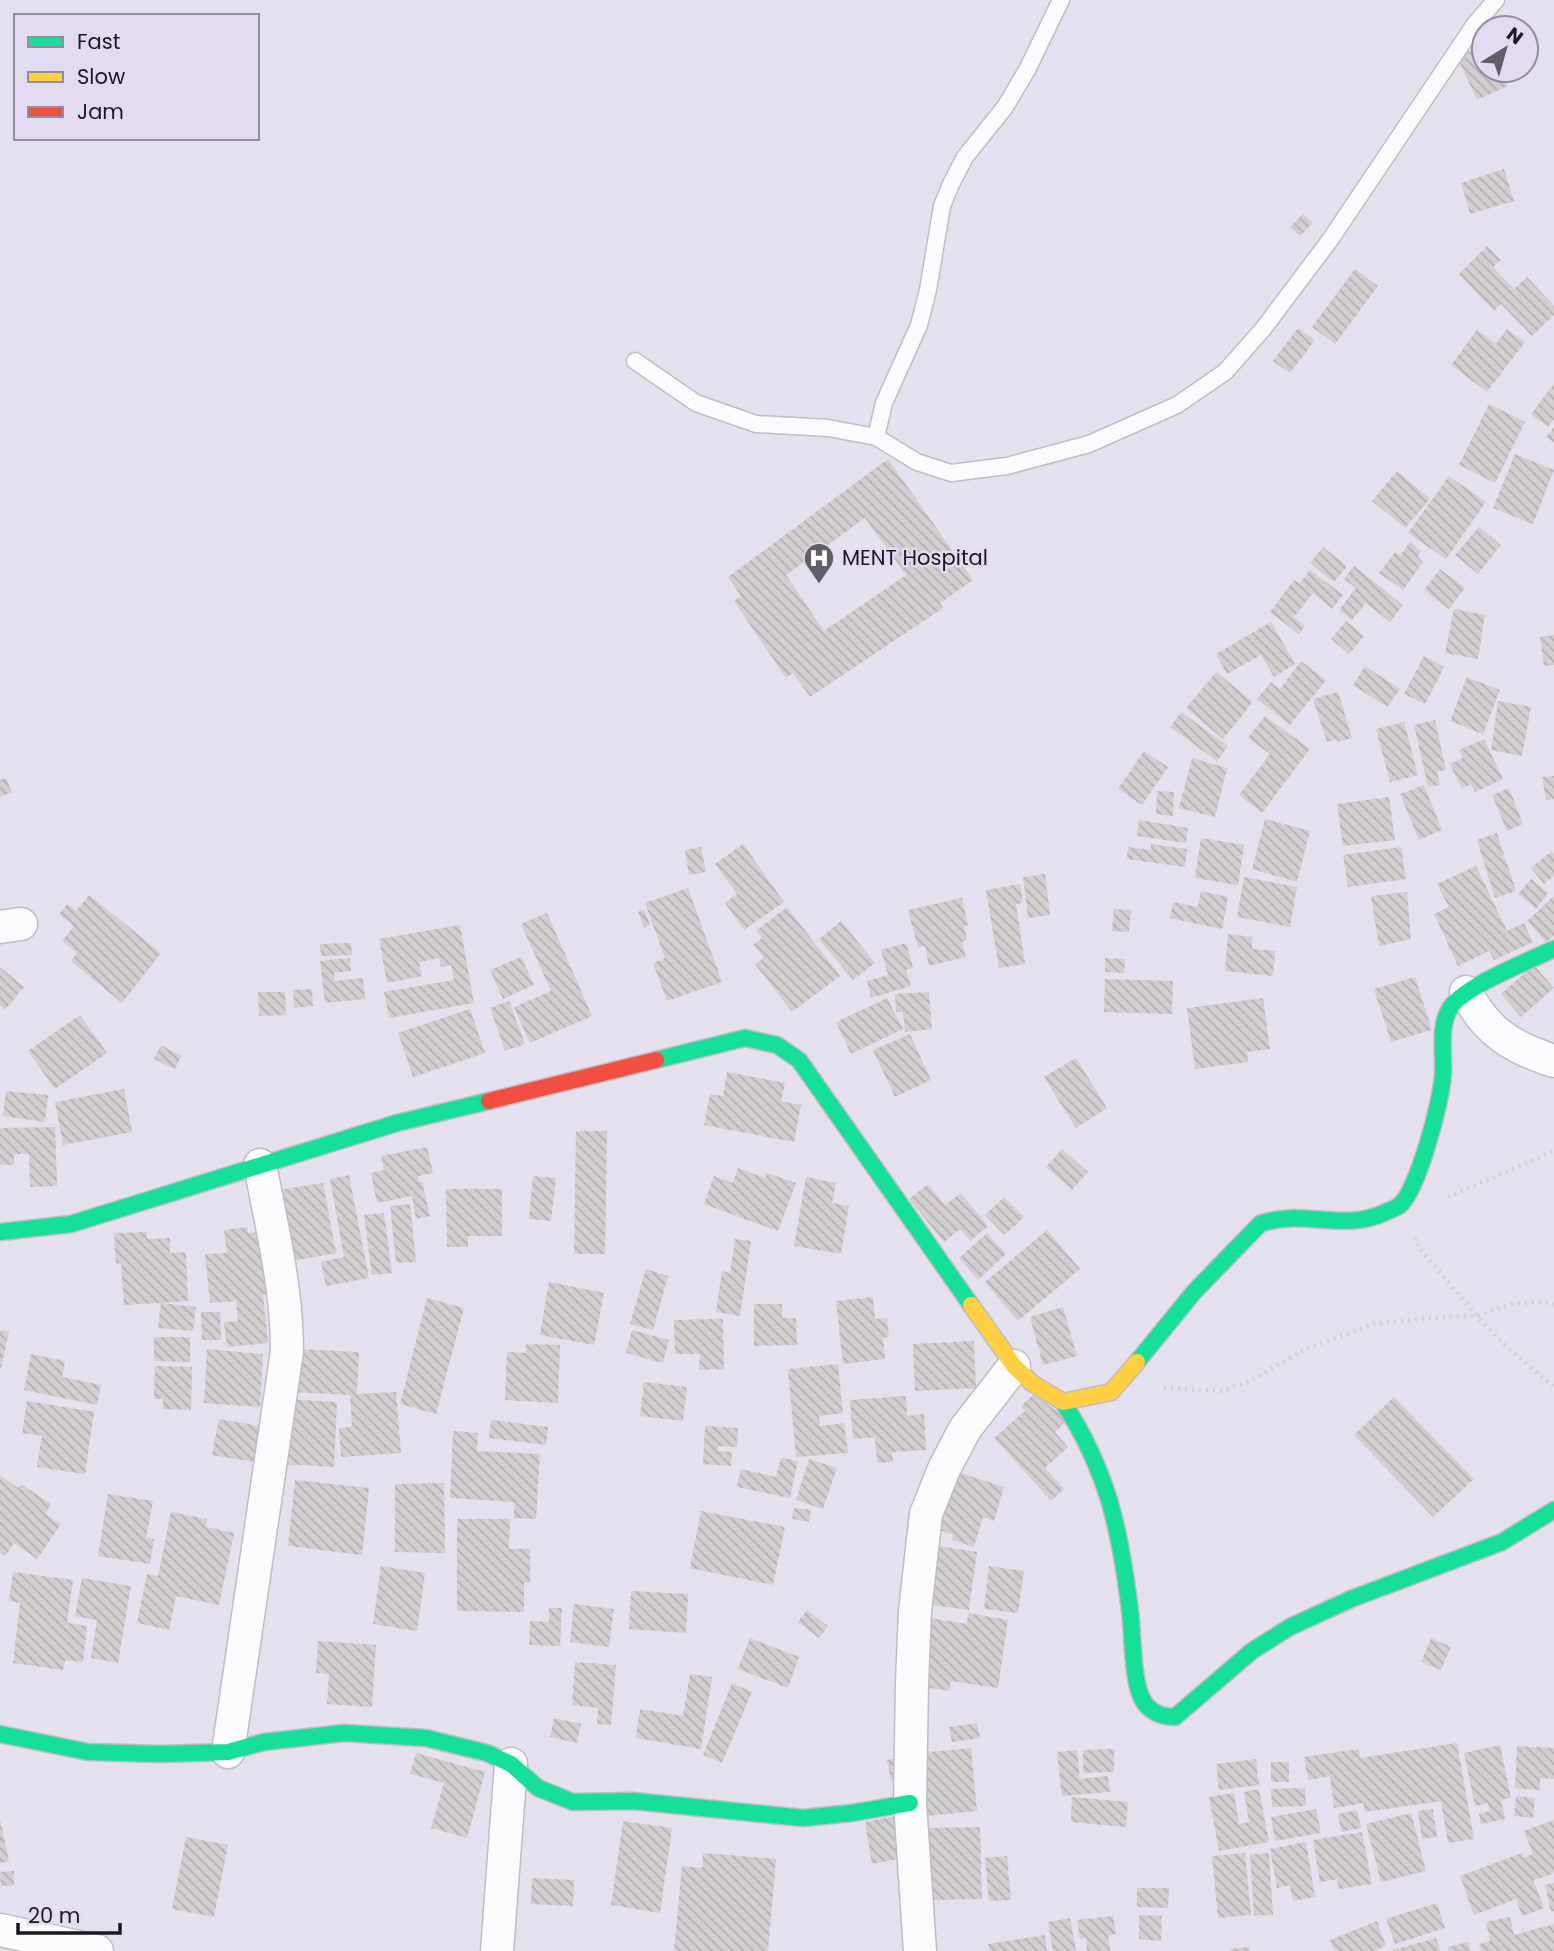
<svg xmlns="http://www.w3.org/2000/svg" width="1554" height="1951" viewBox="0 0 1554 1951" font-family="Poppins,sans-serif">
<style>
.building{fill:url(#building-back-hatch);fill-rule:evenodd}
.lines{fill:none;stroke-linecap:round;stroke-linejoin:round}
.lane-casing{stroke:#c0bcc6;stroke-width:19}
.street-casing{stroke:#c0bcc6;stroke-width:35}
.fast-casing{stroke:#c0bcc6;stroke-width:19}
.slow-casing{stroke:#c0bcc6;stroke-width:19}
.jam-casing{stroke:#c0bcc6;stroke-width:19}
.path{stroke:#d1d0d4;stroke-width:4.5;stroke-dasharray:2 5;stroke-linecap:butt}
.lane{stroke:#fbfafc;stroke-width:16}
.street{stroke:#fbfafc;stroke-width:32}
.fast{stroke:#16e098;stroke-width:16}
.slow{stroke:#ffcf43;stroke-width:16}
.jam{stroke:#f24e42;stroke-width:16}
.labels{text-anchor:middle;stroke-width:5;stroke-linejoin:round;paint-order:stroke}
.poi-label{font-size:21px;fill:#1b1820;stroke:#e2dbf2;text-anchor:start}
</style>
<defs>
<pattern id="building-back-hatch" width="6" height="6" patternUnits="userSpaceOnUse" patternTransform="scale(1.75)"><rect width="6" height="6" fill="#d2cdcf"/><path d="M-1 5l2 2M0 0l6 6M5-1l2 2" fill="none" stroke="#b4afb1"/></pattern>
</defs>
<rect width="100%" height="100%" fill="#e4e0ed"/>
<path class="building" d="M1484 45V70H1501L1508 86 1477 100 1457 57Z
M1504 169 1514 201 1470 214 1461 183Z
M1303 214 1313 223 1300 236 1290 227Z
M1487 246 1501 260 1493 267 1514 289 1527 277 1554 306V315L1532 336 1501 304 1494 311 1459 274Z
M1355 269 1378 286 1335 344 1312 327Z
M1298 328 1315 340 1290 373 1273 361Z
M1507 329 1525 342 1487 392 1451 365 1477 330 1496 344Z
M1554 384V419L1548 427 1531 414Z
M1489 404 1525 422 1495 483 1459 465Z
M1554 427V443L1546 437Z
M1515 454 1554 470 1533 524 1493 508Z
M888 459 973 580 940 603 943 608 810 697 793 673 786 678 734 601 741 596 728 577ZM865 518 906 575 824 631 786 575Z
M1397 471 1430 499 1405 528 1372 501Z
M1449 476 1486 502 1446 559 1408 533Z
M1479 527 1501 545 1478 574 1455 555Z
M1410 542 1421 551 1418 557 1423 562 1403 590 1379 573 1395 552 1400 556Z
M1323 547 1347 566 1334 582 1310 563Z
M1354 566 1403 605 1390 622 1366 603 1352 620 1339 610 1356 588 1344 579Z
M1440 569 1465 588 1449 609 1424 590Z
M1310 570 1343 595 1332 609 1313 593 1294 617 1305 626 1299 634 1270 612 1294 580 1307 589 1300 583Z
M1454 609 1485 615 1478 659 1445 653Z
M1346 621 1364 636 1349 654 1331 639Z
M1271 622 1295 664 1274 677 1261 655 1227 674 1216 654Z
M1554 635V665L1544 666 1540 637Z
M1424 656 1444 667 1425 704 1404 694Z
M1301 661 1326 680 1290 725 1257 699 1271 682 1280 689Z
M1365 666 1400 689 1387 707 1353 685Z
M1216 672 1253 702 1223 739 1186 708Z
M1467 677 1500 690 1483 734 1450 721Z
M1338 692 1352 738 1337 742 1336 739 1327 742 1313 699Z
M1498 701 1531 707 1522 756 1491 750Z
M1181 712 1228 746 1217 761 1170 727Z
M1265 716 1310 749 1262 813 1239 795 1270 754 1248 738Z
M1435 720 1446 770 1437 772 1440 785 1428 787 1414 725Z
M1404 722 1418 775 1390 782 1376 729Z
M1484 739 1503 779 1475 792 1471 784 1462 789 1450 764 1463 758 1459 750Z
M1144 751 1168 767 1142 805 1118 789Z
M1192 758 1227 768 1215 817 1179 808Z
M1554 776V799L1546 800 1542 777Z
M6 778 12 792 0 797V780Z
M1424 785 1442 830 1419 840 1400 794Z
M1509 788 1523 824 1507 831 1492 795Z
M1157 791 1174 792 1173 816 1156 814Z
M1389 797 1395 840 1343 846 1337 804Z
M1265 819 1310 831 1297 882 1252 869Z
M1139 820 1188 828 1186 843 1137 836Z
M1497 833 1516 891 1495 898 1477 840Z
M1201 838 1244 845 1238 885 1195 878Z
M743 844 784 902 744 930 725 903 737 894 715 864Z
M1151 844 1187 849 1185 867 1127 859 1128 847 1151 850Z
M701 847 706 872 689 875 685 850Z
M1401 847 1406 879 1348 887 1343 855Z
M1552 851 1554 854V876L1544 884 1531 868Z
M1476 866 1507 931 1524 923 1533 942 1494 960 1489 951 1458 966 1434 914 1449 907 1437 884Z
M1045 874 1050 915 1028 918 1023 877Z
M1244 877 1297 887 1290 927 1237 917Z
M1531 879 1548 893 1536 909 1518 894Z
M1020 884 1023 903 1016 904 1025 964 999 968 986 890Z
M688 888 722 982 667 1001 653 963 665 958 645 903Z
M1201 891 1228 897 1222 929 1170 918 1173 902 1198 907Z
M1407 892 1411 939 1379 946 1371 896Z
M89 895 161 953 122 1003 71 961 77 953 62 941 74 926 59 914 67 904 76 911Z
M1554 896V936L1546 942 1527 921Z
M962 898 968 925 964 926 967 940 962 942 966 957 929 966 925 946 918 948 908 910Z
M787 907 840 976 792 1012 755 964 764 958 753 945 762 938 756 931Z
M644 909 650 925 644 927 638 912Z
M1114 909 1131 910 1129 932 1112 931Z
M547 913 592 1016 530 1043 514 1007 551 991 521 924Z
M841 921 875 963 853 980 819 939Z
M460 925 474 1003 389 1018 384 992 454 980 451 965 441 967 439 958 419 962 422 976 387 983 379 939Z
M1228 934 1252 937V949L1275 951 1273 976 1225 971Z
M351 943 352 955 321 956 320 944Z
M906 943 913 968 906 970 911 986 871 998 867 981 888 975 881 950Z
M521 957 534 985 503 999 490 970Z
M350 958 351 971 334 973 335 981 363 978 365 999 325 1003 320 961Z
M1105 958 1125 959 1124 973 1105 972Z
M1534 965 1554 988 1521 1017 1501 994Z
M0 967 24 987 5 1010 0 1005Z
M1415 977 1432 1030 1391 1042 1374 989Z
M1105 979 1173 981 1172 1014 1104 1012Z
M312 989 313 1006 294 1008 293 990Z
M258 992H285L286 1015 259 1016Z
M929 992 932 1029 905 1032 903 1012H896L895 994Z
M887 998 903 1029 851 1054 836 1022Z
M1263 998 1270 1049 1247 1052 1248 1062 1195 1069 1187 1008Z
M509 1001 525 1044 505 1051 490 1008Z
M470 1009 485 1053 413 1077 398 1033Z
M80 1015 107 1053 55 1089 28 1051Z
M910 1034 931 1080 895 1097 873 1050Z
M161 1045 181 1056 175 1069 154 1059Z
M1076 1058 1107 1108 1076 1128 1044 1077Z
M727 1072 785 1083 781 1101 801 1105 794 1142 704 1125 710 1094 723 1096Z
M124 1089 132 1132 63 1145 55 1102Z
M6 1091 48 1095 45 1122 3 1116Z
M55 1127 57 1186 30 1187 29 1154H14V1165H0V1128Z
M576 1131H607L605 1254H574Z
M427 1147 433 1173 418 1176 419 1182 422 1181 430 1216 416 1219 412 1196 377 1203 371 1173 384 1170 381 1156Z
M1062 1149 1088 1172 1072 1190 1046 1167Z
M738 1168 765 1178 767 1173 796 1183 778 1231 704 1204 714 1176 733 1183Z
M349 1175 369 1278 326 1286 321 1262 344 1257 330 1179Z
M533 1176 556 1178 551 1221 529 1219Z
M806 1177 836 1183 832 1203 849 1206 841 1254 794 1246Z
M323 1183 336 1253 287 1262 273 1191Z
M928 1184 945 1205 961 1193 988 1226 970 1241 960 1229 944 1242 909 1199Z
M446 1189H502V1236H468V1247H447Z
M1004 1197 1024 1217 1004 1235 985 1215Z
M410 1204 416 1262 396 1263 390 1206Z
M384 1213 392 1273 372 1275 364 1215Z
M247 1227 248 1233 265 1232 271 1293 263 1294 268 1343 227 1347 224 1322 238 1321 236 1301 210 1303 205 1254 227 1253 224 1230Z
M1047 1230 1080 1269 1018 1321 985 1282Z
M147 1232V1239L170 1238V1253L186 1252 188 1301 124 1305 121 1263 116 1264 114 1233Z
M987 1233 1006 1254 978 1280 959 1258Z
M735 1239 751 1241 740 1316 716 1312 722 1271 730 1273Z
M646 1269 668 1276 653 1330 630 1324Z
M549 1282 604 1293 594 1345 540 1335Z
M873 1297 875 1319 887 1318 889 1337 883 1338 885 1359 843 1364 836 1301Z
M427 1298 464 1308 436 1414 400 1404Z
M161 1303 196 1307 193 1331 158 1328Z
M754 1304H782V1318H796L797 1345 754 1346Z
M1063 1307 1077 1356 1043 1365 1030 1317Z
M201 1312H220L221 1340H202Z
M723 1319 724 1369 699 1370 700 1354H675L674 1320Z
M0 1330 9 1332 1 1368H0Z
M632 1330 669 1340 663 1363 626 1353Z
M154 1337H190V1362L154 1361Z
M974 1341 976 1388 915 1391 913 1344Z
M526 1344 560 1345 558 1403 505 1400 507 1352 526 1353Z
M207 1349 263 1354 260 1407 204 1403Z
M295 1349 359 1352 357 1394 396 1392 401 1453 341 1457 339 1428 352 1427 350 1395 293 1392Z
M31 1354 65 1361 62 1377 101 1385 97 1405 24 1390Z
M838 1364 843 1413 819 1416 820 1426 844 1423 848 1453 796 1457 788 1369Z
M155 1366 192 1367 191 1410 163 1409V1399H154Z
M644 1382 687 1387 683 1421 640 1416Z
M1034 1394 1068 1420 1055 1432 1068 1447 1045 1468 1064 1489 1051 1501 994 1438 1025 1411 1021 1406Z
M906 1396 907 1416 924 1414 926 1450 892 1452 893 1462 877 1463 875 1437 853 1439 850 1400Z
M1394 1397 1474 1479 1433 1517 1354 1435Z
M283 1399 337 1402 334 1467 280 1464Z
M27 1401 94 1412 85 1474 37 1467 42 1436 22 1433Z
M219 1419 260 1426 254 1462 212 1455Z
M491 1420 548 1427 546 1445 489 1438Z
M705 1426 738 1428 737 1447 718 1446V1451L732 1452 731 1466 703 1464Z
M453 1431 478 1433 477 1451 540 1454 536 1519 514 1518V1502L450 1498Z
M781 1458 798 1461 790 1498 737 1487 741 1469 776 1477Z
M809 1459 837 1468 823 1509 796 1500Z
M951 1470 1004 1487 994 1521 983 1517 974 1547 952 1540 953 1535 934 1528Z
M0 1475 18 1488 21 1484 51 1504 45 1514 61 1524 37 1559 14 1543 5 1556 0 1553Z
M295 1480 369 1488 362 1555 288 1546Z
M444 1483 445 1553 395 1552V1484Z
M108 1494 153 1501 146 1538 154 1539 150 1564 98 1556Z
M794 1508 811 1510 809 1522 792 1519Z
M701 1511 785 1527 773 1585 690 1568Z
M171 1512 207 1519 206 1527 234 1533 219 1605 176 1596 169 1630 137 1623 147 1574 158 1576Z
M457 1519H510L509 1549H530V1583H524V1612L457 1611Z
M932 1545 977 1552 969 1610 924 1604Z
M381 1566 425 1573 417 1631 373 1624Z
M989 1566 1024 1571 1018 1613 984 1609Z
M13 1572 73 1580 67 1623 87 1626 83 1662 65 1660 63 1670 13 1663 20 1603 9 1601Z
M82 1578 131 1586 118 1663 91 1658 97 1620 75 1616Z
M631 1591 688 1594 686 1633 629 1629Z
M574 1604 614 1609 609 1647 570 1642Z
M549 1608H562L560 1646 529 1645 530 1621 549 1622Z
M807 1610 828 1626 819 1638 798 1622Z
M968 1613 1008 1620 998 1688 951 1681 949 1691 919 1686 930 1618 967 1624Z
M750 1638 799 1657 788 1688 738 1669Z
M1431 1638 1451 1647 1441 1670 1421 1662Z
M318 1641 376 1645 372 1707 327 1704 329 1674 316 1673Z
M575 1662 616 1665 611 1725 597 1724 598 1708 572 1705Z
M690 1674 712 1677 701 1749 636 1738 640 1709 683 1716Z
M732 1683 752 1692 722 1763 703 1755Z
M554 1718 581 1724 577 1743 550 1737Z
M977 1723 980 1738 952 1742 949 1727Z
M1457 1743 1474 1839 1448 1843 1441 1801 1365 1812 1363 1803 1334 1808 1330 1776 1308 1780 1304 1757 1359 1749 1360 1758Z
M1500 1745 1511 1798 1501 1800 1505 1819 1481 1824 1479 1814 1490 1811 1488 1803 1475 1806 1464 1753Z
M1517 1746 1554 1748V1779L1540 1778V1790L1515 1788Z
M971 1748 977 1811 925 1816 918 1753Z
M1114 1749V1772L1083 1773V1750Z
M1077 1750 1080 1779 1108 1776 1110 1792 1062 1796 1057 1752Z
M416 1753 485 1772 467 1838 431 1828 444 1783 410 1774Z
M903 1757 908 1777 891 1781 887 1760Z
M1256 1759 1259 1785 1219 1790 1216 1764Z
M1271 1762H1289V1782H1271Z
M1305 1788 1306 1806 1272 1807 1271 1789Z
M1259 1789 1269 1842 1219 1851 1209 1797 1234 1793 1239 1824 1249 1822 1244 1792Z
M1516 1796 1535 1798 1533 1818 1514 1816Z
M1072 1797 1128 1802 1126 1827 1071 1822Z
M1316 1809 1321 1833 1275 1841 1271 1817Z
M1433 1809 1437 1837 1422 1839 1418 1811Z
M1357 1810 1361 1828 1341 1832 1338 1814Z
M1411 1813 1426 1871 1381 1882 1366 1824Z
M896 1816 904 1858 872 1864 865 1822Z
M0 1819 9 1861 0 1863Z
M1554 1820V1870L1553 1874 1533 1880 1544 1908 1522 1916 1516 1899 1474 1915 1460 1876 1522 1853 1523 1858 1533 1854 1524 1831Z
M623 1821 672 1828 660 1913 611 1905Z
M980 1827 982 1899 928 1900 926 1828Z
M1362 1832 1372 1884 1339 1889 1337 1879 1320 1882 1313 1840Z
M186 1837 228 1845 214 1917 172 1909Z
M1306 1842 1315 1897 1293 1901 1290 1885 1277 1888 1270 1849Z
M703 1853 776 1859 768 1951H674L682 1866 702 1868Z
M1245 1853 1251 1915 1218 1918 1212 1856Z
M1269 1853 1273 1915 1254 1916 1250 1854Z
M1007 1856 1011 1900 989 1901 985 1858Z
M14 1871V1885L1 1886 0 1872Z
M532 1878 574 1880 573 1906 531 1904Z
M1554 1883V1911L1551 1912 1545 1885Z
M1137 1888H1169L1168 1908 1137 1907Z
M1437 1903 1445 1928 1395 1944 1386 1919Z
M1139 1915 1162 1916 1161 1941 1139 1939Z
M1113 1916 1116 1934 1108 1936 1110 1951H1087L1086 1938 1080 1939 1077 1920Z
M1510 1917 1514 1935 1554 1924V1951H1481L1479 1944 1490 1941 1486 1922Z
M1070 1918 1076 1951H1053L1048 1922Z
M1377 1921 1386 1946 1373 1951H1334L1330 1940Z
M1045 1935 1047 1951H990L988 1944Z
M1436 1938 1440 1951H1393V1950Z
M1468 1942 1471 1951H1449L1448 1947Z
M1250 1947V1951H1231L1230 1949Z"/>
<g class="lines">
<g class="lane-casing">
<path id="lane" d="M635 361 696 403 756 424 828 428 876 437 917 462 951 473 1007 466 1089 444 1177 405 1225 372 1263 329 1330 240 1475 24 1496 0
M876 437 884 403 919 325 928 290 942 206 951 184 965 157 1005 107 1027 70 1061 0"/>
</g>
<g class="street-casing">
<path id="street" d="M0 927 21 924
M1466 992C1486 1032 1513 1048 1554 1061
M228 1752 287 1351C287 1288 272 1228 260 1165
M0 1930 97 1951
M497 1951 511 1764
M920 1951 910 1803 912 1683 915 1611 926 1514 944 1469 965 1429 1014 1366"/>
</g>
<g class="fast-casing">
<path id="fast" d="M656 1060 745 1038 777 1045 799 1060 971 1305
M0 1232 71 1224 397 1123 489 1101
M1137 1362 1194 1292 1260 1224C1302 1208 1343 1233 1386 1212 1390 1210 1397 1208 1400 1205 1418 1190 1442 1099 1443 1074 1444 1055 1439 1027 1449 1010 1461 987 1529 961 1554 949
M1063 1402C1108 1472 1120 1529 1130 1611 1133 1634 1132 1670 1139 1691 1144 1709 1158 1717 1175 1717L1252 1651 1290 1627 1351 1599 1502 1542 1554 1510
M0 1734 88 1752 160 1754 228 1752 264 1742 344 1733 426 1738 487 1753 511 1764 538 1788 573 1802 633 1801 803 1818 852 1813 910 1803"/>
</g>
<g class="slow-casing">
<path id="slow" d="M971 1305 1014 1366 1032 1383 1063 1402 1111 1392 1137 1362"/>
</g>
<g class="jam-casing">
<path id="jam" d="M489 1101 656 1060"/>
</g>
<path class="path" d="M1448 1197 1554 1151
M1415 1237 1420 1249 1477 1316 1509 1349 1554 1387
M1164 1388 1221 1391 1253 1380 1305 1349 1374 1324 1426 1318 1477 1316 1511 1304 1544 1302 1554 1305"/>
<use href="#lane" class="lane"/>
<use href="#street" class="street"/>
<use href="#fast" class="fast"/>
<use href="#slow" class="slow"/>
<use href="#jam" class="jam"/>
</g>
<defs>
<g id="hospital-pin" transform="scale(1.575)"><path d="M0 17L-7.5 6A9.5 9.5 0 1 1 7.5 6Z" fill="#615e68" stroke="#e2dbf2"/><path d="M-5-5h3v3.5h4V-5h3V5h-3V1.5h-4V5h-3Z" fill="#fff"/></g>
</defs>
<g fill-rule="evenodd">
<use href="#hospital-pin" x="819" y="558"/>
</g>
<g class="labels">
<g class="poi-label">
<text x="842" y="565">MENT Hospital</text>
</g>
</g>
<rect x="14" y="14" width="245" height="126" fill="#e2dbf2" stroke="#928d9e" stroke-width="2"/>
<rect x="28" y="37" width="35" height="10" fill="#16e098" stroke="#928d9e" stroke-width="2"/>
<text x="77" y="49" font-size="21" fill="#1b1820">Fast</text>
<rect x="28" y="72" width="35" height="10" fill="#ffcf43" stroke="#928d9e" stroke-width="2"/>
<text x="77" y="84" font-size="21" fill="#1b1820">Slow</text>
<rect x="28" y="107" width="35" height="10" fill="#f24e42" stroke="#928d9e" stroke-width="2"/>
<text x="77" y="119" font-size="21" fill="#1b1820">Jam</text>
<g transform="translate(1505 49) rotate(37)"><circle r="33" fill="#e2dbf2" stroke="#928d9e" stroke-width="2"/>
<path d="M0-5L12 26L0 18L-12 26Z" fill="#615e68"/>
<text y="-10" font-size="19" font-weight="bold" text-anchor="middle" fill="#1b1820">N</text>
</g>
<path d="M18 1923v10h102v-10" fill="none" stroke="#1b1820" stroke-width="3.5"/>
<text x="28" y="1923" font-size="21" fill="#1b1820" stroke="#e2dbf2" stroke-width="5" paint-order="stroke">20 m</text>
</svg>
